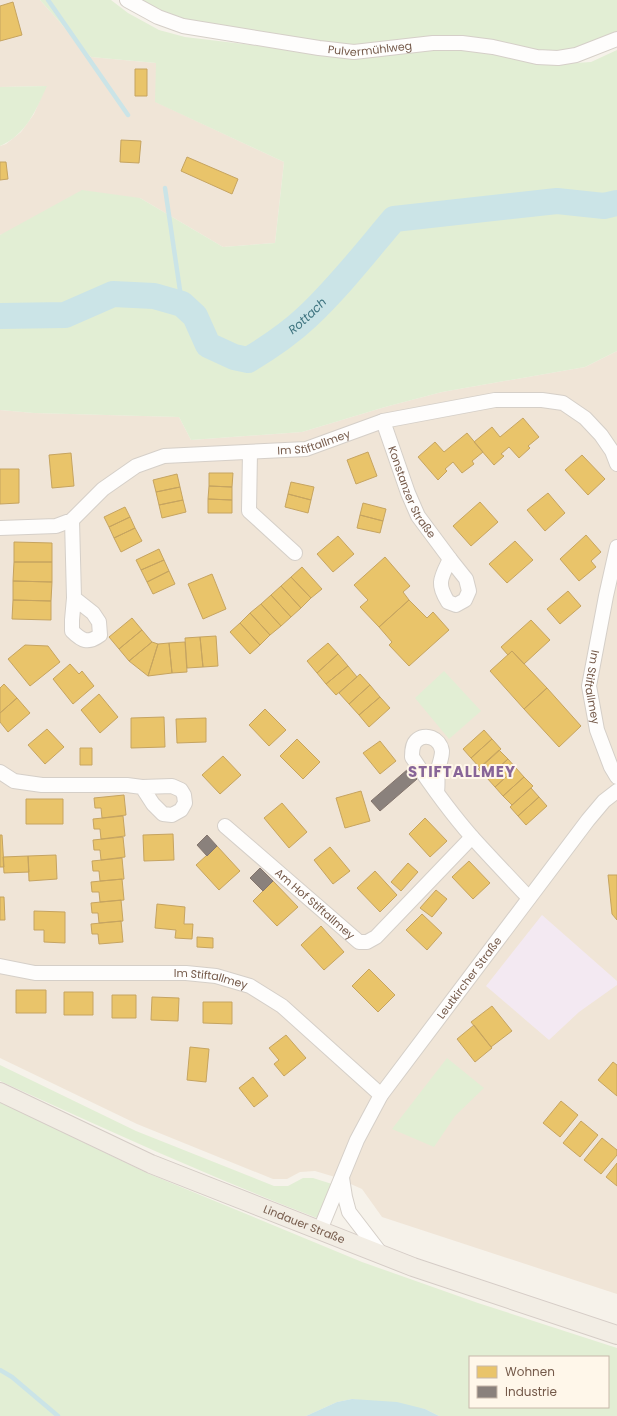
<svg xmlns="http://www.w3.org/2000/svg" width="617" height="1416" viewBox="0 0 617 1416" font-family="Poppins,sans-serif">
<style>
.residential{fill:#f0e5d7}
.education{fill:#f3e9f2}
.green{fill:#e2eed4;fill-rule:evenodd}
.water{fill:#cbe4e7}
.homes{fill:#e9c46a;stroke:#c6a460}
.industry{fill:#8a817c;stroke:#84756d}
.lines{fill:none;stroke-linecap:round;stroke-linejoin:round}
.stream{stroke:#cbe4e7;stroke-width:4.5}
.river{stroke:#cbe4e7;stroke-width:26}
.minor-casing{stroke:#d5cfc8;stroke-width:16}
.major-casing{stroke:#d5ccc6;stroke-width:20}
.minor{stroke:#fefdfc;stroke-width:14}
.major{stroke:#f2ede4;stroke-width:18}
.labels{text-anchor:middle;stroke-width:4;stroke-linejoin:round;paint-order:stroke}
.street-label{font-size:11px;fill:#755a4a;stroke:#fff7ea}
.water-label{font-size:12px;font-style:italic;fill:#407581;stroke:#fff7ea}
.district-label{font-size:15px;font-weight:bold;letter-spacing:1px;fill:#886598;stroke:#fff7ea}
</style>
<rect width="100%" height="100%" fill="#f6f2ea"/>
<path class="residential" d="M0 0H40L91 57 156 63V102L284 162 275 243 223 247 140 198 0 235V146L6 144 21 132 34 114 46 86 0 87Z
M617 351V1294L382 1217 362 1189 335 1177 315 1171 300 1172 287 1179H273L137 1124 0 1058V410L34 413 179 417 191 440 302 432 385 407 442 392 585 367Z"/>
<path class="education" d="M542 915 617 981V985L579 1012 549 1040 486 986Z"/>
<path class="green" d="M40 0H111L128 13 159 30 185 37 354 57 435 48 462 49 559 64 591 62 617 50V351L585 367 442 392 385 407 302 432 191 440 179 417 34 413 0 410V235L82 190 140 198 223 247 275 243 284 162 155 102 156 63 91 57Z
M139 0H617V33L589 46 556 54 495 42 355 47 185 20 161 11Z
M47 86C36 110 26 135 0 146V87Z
M444 671 481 711 449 739 415 698Z
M447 1058 484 1088 455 1116 434 1147 392 1129Z
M0 1065 136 1131 274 1186H288L303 1178H313L332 1184 317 1218C210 1177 105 1129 0 1081Z
M0 1102 147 1173 362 1262 478 1303 617 1348V1416H439L425 1409 352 1399 337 1402 306 1416H0ZM470 1357H608V1407H470Z"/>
<path class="water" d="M352 1399 397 1402 425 1409 439 1416H306L337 1402Z"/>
<path class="homes" d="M13 2 22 35 0 41V6Z
M135 69H147V96H135Z
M121 140 141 141 139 163 120 162Z
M187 157 238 179 232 194 181 171Z
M0 162H6L8 179 0 180Z
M523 418 539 437 528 446 530 448 519 458 509 447 501 454 504 456 494 465 474 442 492 427 500 437Z
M467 433 483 452 472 461 474 464 462 473 453 462 445 469 447 471 438 480 418 457 435 442 444 452Z
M368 452 377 476 356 484 347 460Z
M71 453 74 486 52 488 49 455Z
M582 455 605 479 588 495 565 470Z
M0 469H19V503L0 504Z
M209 473H233L232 487 209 486Z
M177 474 180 487 156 492 153 480Z
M291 482 314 487 311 500 288 494Z
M209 486 232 487V500L208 499Z
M180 487 183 500 159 505 156 492Z
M548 493 565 513 545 531 527 510Z
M288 494 311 500 308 513 285 507Z
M208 499 232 500V513H208Z
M183 500 186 512 162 518 159 505Z
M480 502 498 522 471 546 453 526Z
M363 503 386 509 383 521 360 515Z
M125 507 130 517 109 527 104 517Z
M360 515 383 521 380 533 357 528Z
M130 517 135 528 114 538 109 527Z
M135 528 142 541 121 552 114 538Z
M586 535 601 552 591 561 596 567 579 581 560 559Z
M338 536 354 554 333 572 317 554Z
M515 541 533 560 507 583 489 564Z
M14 542 52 543V562H14Z
M159 549 164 560 141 570 136 560Z
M385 557 410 586 403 592 409 600 379 627 360 607 368 600 354 585Z
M164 560 169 571 147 582 141 570Z
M14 562H52V582L13 581Z
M302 567 322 589 311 598 291 577Z
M169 571 175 584 153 594 147 582Z
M212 574 226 609 203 619 188 584Z
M291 577 311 598 301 608 281 586Z
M13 581 52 582 51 601 13 600Z
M281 586 301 608 291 617 271 595Z
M568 591 581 606 560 624 547 609Z
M271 595 291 617 281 626 261 604Z
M13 600 51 601V620L12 619Z
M409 600 427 618 433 612 449 630 409 666 389 645 392 642 379 627Z
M261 604 281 626 270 635 250 613Z
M250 613 270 635 260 645 240 623Z
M132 618 142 630 119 649 109 637Z
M531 620 550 640 524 664 512 651 508 655 501 647Z
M240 623 260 645 250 654 230 632Z
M142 630 152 642 129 661 119 649Z
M216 636 218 666 203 667 200 637Z
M200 637 203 667 187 668 185 638Z
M152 642 158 644 148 676 129 661Z
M185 642 187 672 172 673 169 643Z
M169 643 172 673 148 676 158 644Z
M328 643 338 654 317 673 307 661Z
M25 645 48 646 60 662 30 686 8 659Z
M512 651 547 688 524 709 490 671Z
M338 654 348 666 326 684 317 673Z
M70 664 79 674 82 671 94 686 73 704 53 679Z
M348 666 357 677 336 695 326 684Z
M360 674 370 685 349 704 339 693Z
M4 684 17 698 0 713V688Z
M370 685 380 697 359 715 349 704Z
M547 688 581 726 559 747 524 709Z
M99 694 118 717 100 733 81 710Z
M380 697 390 708 369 727 359 715Z
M17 698 30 713 8 732 0 722V713Z
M265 709 286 730 269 746 249 725Z
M164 717 165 747 131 748V718Z
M206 718V742L177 743 176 719Z
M47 729 64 747 45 764 28 745Z
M484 730 492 739 471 758 463 749Z
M297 739 320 762 303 779 280 756Z
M492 739 501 749 480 768 471 758Z
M380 741 396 761 380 774 363 753Z
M80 748H92V765H80Z
M499 750 508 759 487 778 478 769Z
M223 756 241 775 220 794 202 775Z
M508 759 516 768 495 787 487 778Z
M516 768 524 777 503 796 495 787Z
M524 777 533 786 512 805 503 796Z
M531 788 539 797 518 816 510 807Z
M361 791 370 821 345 828 336 798Z
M124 795 126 815 102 818 101 808H95L94 798Z
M539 797 547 806 526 825 518 816Z
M26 799H63V824H26Z
M282 803 307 832 289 848 264 818Z
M123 816 125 836 101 839 100 829H94L93 819Z
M425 818 447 841 430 857 409 834Z
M173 834 174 860 144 861 143 835Z
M0 835H2L4 867H0Z
M123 837 125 857 101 860 100 850H94L93 840Z
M217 846 240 871 219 890 196 865Z
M330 847 350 871 333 884 314 860Z
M56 855 57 879 29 881 28 856Z
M28 856 29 872 4 873 3 857Z
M122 858 124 879 100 881 99 871H93L92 861Z
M469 861 490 883 473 899 452 877Z
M408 863 418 872 401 891 391 882Z
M375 871 397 895 380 912 357 888Z
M608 875H617V920L612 914Z
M122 879 124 900 100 902 99 892H92L91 882Z
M273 881 298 907 277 926 253 901Z
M436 890 447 899 432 917 420 908Z
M0 897H4L5 920H0Z
M121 900 123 921 99 923 98 913H92L91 903Z
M157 904 185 907 184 924H193L192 939 175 938 176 930 155 928Z
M34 911 65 912V943L44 942V930H34Z
M422 914 442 933 427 950 406 930Z
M121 921 123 942 99 944 98 934H92L91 924Z
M321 926 344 952 324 970 301 945Z
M197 937 213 938V948L197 947Z
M369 969 395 995 378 1012 352 986Z
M16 990H46V1013H16Z
M64 992H93V1015H64Z
M112 995H136V1018H112Z
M152 997 179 998 178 1021 151 1020Z
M203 1002H232V1024L203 1023Z
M492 1006 512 1031 491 1047 471 1022Z
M474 1025 492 1048 475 1062 457 1039Z
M286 1035 306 1058 284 1076 274 1064 279 1060 269 1048Z
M190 1047 209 1049 206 1082 187 1080Z
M613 1062 617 1065V1096L598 1080Z
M253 1077 268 1096 254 1107 239 1088Z
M561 1101 578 1115 560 1137 543 1123Z
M581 1121 598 1135 580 1157 563 1143Z
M602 1138 617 1150V1155L601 1174 584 1160Z
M617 1163V1186L606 1177Z"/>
<path class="industry" d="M408 769 417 779 380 811 371 801Z
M207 835 217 846 207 856 197 845Z
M260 868 273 881 263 891 250 878Z"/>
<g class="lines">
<path class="stream" d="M48 0 128 115
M165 188 182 304
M0 1370 12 1377 58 1416"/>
<path class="river" id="s1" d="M0 316 65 315 113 294 154 296 182 304 195 316 208 345 234 357 248 360C268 348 289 334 307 317 339 287 366 252 394 219L557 201 604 206 617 203"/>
<g class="minor-casing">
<g id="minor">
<path id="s2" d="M127 0 158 17 183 26 319 48 354 52 433 43H462L493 47 537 57 558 58 576 55 617 39"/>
<path id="s3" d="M383 421 408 493 418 516 450 559"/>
<path d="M250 452 249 511 295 553"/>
<path d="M72 520 74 598 72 620V631C82 641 88 644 100 635L99 622 93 613 74 598"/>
<path id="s4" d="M0 528 56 526 72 520 103 489 136 466 164 456 306 449 383 421 495 400H542L563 403 585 418 601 435 612 451 617 464"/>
<path id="s5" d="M617 547 606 596 589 686 597 730 611 767 617 777"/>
<path d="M450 559 466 579 469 591 465 600 456 605 448 602C436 583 441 578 450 559Z"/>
<path d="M0 772 14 781 42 785H127L142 787 172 786 181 790 184 795 185 803 181 810 172 815 163 814 153 804 142 787"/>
<path d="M437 792C438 785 437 777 438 770 439 764 442 758 442 751 440 738 425 732 416 741 412 745 412 752 412 757 430 784 450 812 472 837 491 858 510 878 529 898"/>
<path id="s6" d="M225 826 359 942H367L376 937 472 837"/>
<path id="s7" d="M0 966 35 973H186L216 976 250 986 282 1006 381 1095"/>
<path d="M342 1178 345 1197 349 1212 382 1255"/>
<path id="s8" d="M320 1230 357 1140 381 1095 588 820 604 801 617 791"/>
</g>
</g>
<g class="major-casing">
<g id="major">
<path id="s9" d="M0 1092 151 1164 413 1267 617 1335"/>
</g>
</g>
<use href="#minor" class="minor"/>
<use href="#major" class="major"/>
</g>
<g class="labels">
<g class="street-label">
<text dy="4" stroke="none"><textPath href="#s2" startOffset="251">Pulvermühlweg</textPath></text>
<text dy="4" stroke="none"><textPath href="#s4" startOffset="338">Im Stiftallmey</textPath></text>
<text dy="4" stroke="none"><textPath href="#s3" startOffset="77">Konstanzer Straße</textPath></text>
<text dy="4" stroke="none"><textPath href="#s5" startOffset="143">Im Stiftallmey</textPath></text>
<text dy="4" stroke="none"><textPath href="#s6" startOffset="119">Am Hof Stiftallmey</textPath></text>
<text dy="4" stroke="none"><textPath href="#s8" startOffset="295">Leutkircher Straße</textPath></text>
<text dy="4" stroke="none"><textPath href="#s7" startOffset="212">Im Stiftallmey</textPath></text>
<text dy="4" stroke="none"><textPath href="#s9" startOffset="332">Lindauer Straße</textPath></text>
</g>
<g class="water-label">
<text dy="4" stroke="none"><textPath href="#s1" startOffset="354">Rottach</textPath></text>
</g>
<g class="district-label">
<text x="462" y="777">STIFTALLMEY</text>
</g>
</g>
<rect x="469" y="1356" width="140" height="52" fill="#fff7ea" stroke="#c8b8aa"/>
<rect x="477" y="1366" width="20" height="12" fill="#e9c46a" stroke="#c8b8aa"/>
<text x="505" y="1376" font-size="12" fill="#755a4a">Wohnen</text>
<rect x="477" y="1386" width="20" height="12" fill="#8a817c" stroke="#c8b8aa"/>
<text x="505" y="1396" font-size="12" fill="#755a4a">Industrie</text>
</svg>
